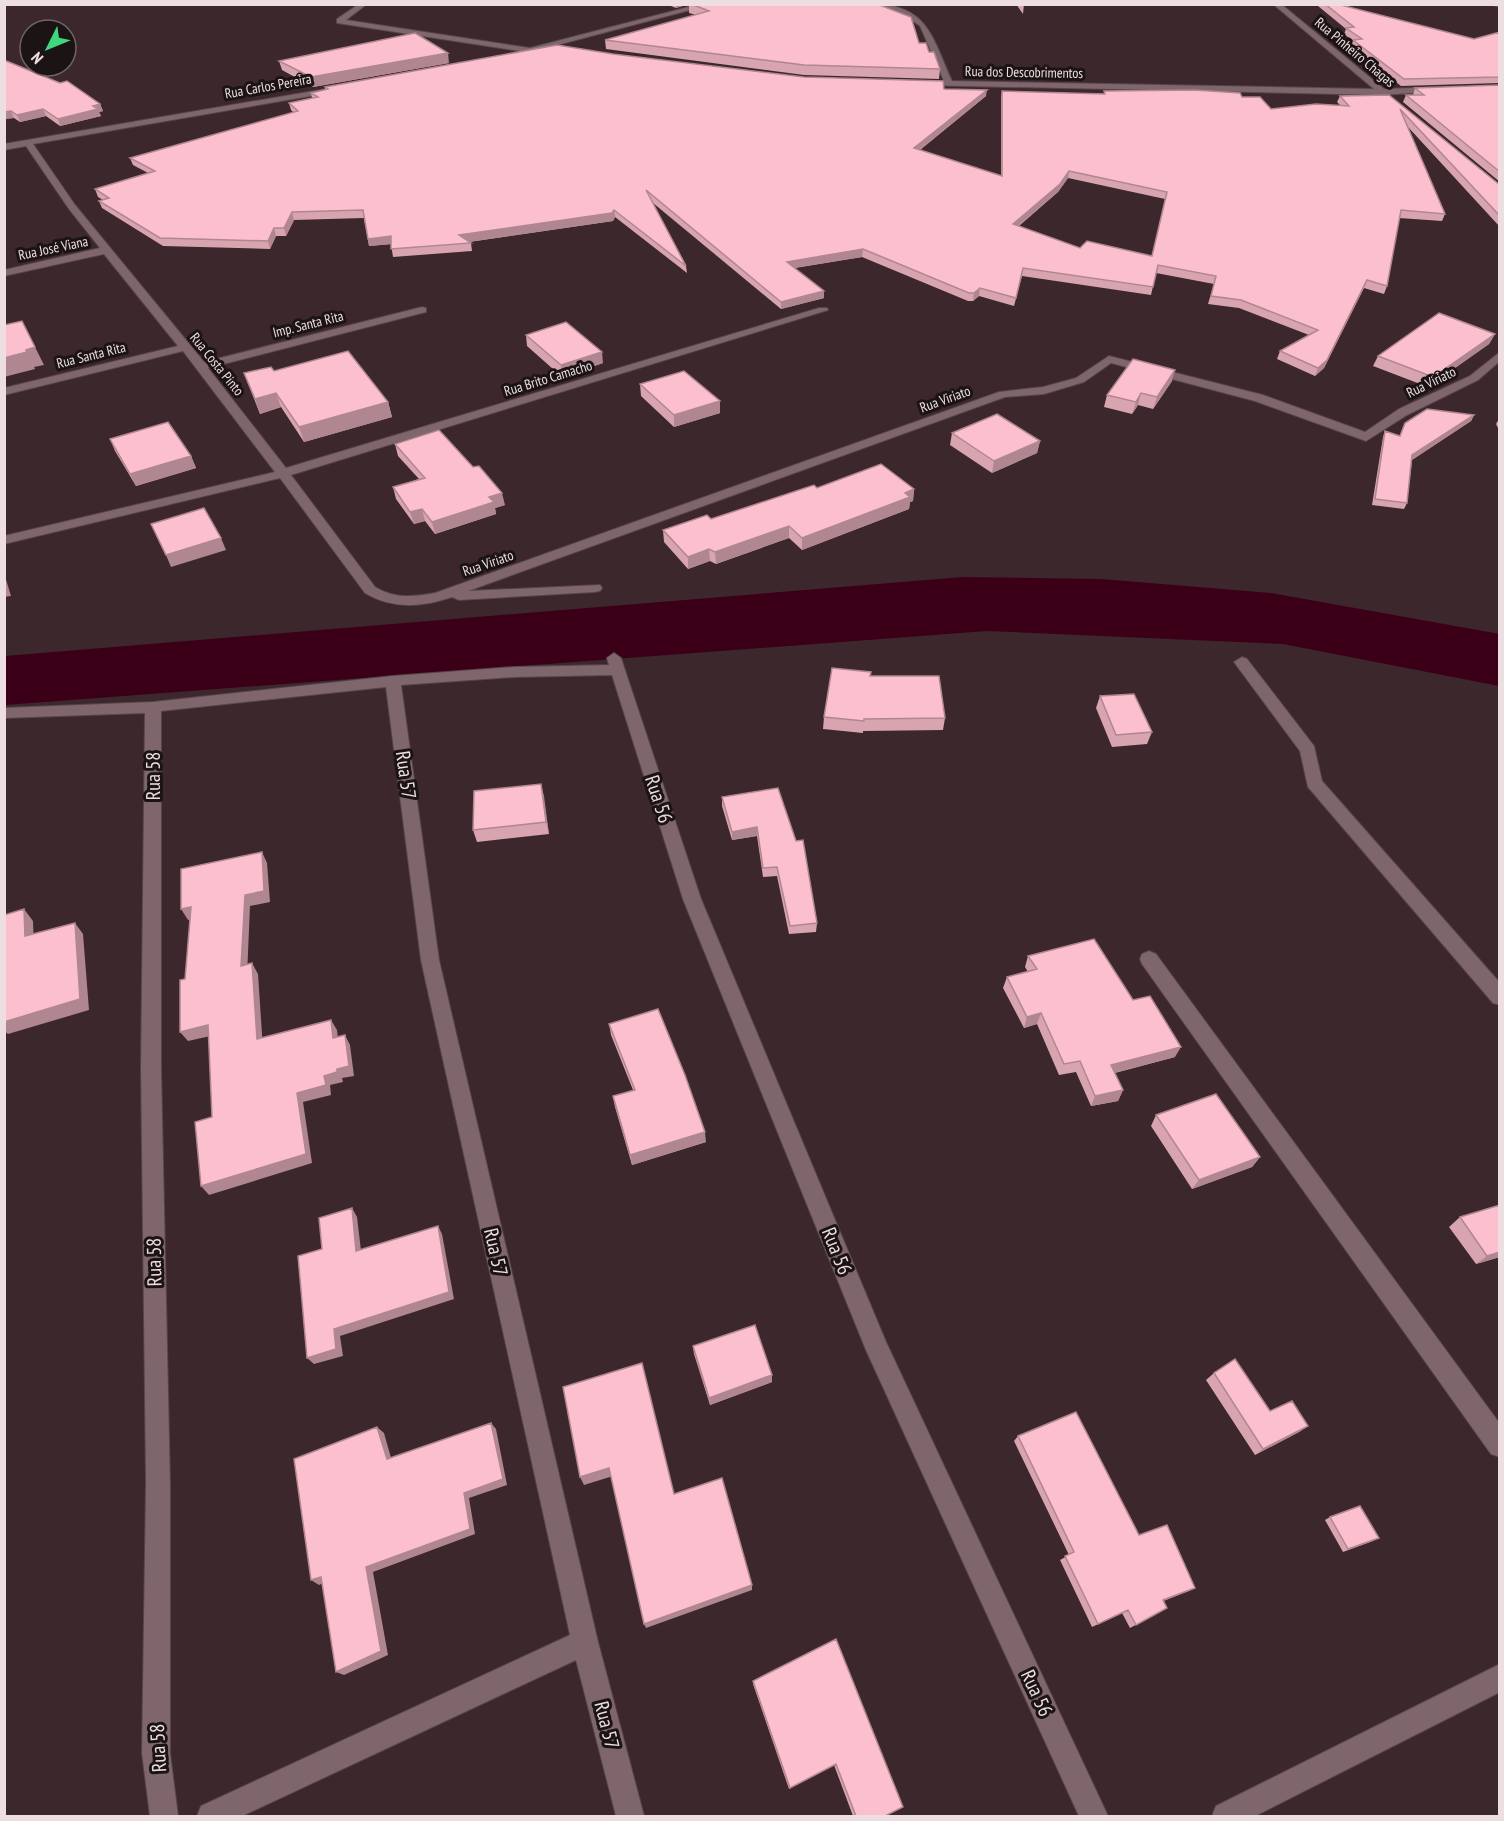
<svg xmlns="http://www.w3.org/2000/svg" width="1504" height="1821" viewBox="0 0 1504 1821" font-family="'PT Sans Narrow',sans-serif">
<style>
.water{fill:#3b0018}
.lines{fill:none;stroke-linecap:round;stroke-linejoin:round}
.minor-casing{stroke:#564549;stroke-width:2}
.minor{fill:#7e666c;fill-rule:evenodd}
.wall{fill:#d8a4b0;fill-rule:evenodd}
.shaded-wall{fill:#b08690}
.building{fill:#fbbfcd;stroke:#b08690;stroke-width:1.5;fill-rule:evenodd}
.labels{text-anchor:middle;stroke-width:6;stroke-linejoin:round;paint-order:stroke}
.far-street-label{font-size:14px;fill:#ecdee1;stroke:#1c1315}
.near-street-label{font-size:20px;fill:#ecdee1;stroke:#1c1315}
</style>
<rect width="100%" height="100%" fill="#3b272c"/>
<path class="water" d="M963 577 1101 579 1271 593 1500 634 1499 686 1283 644 987 631 5 705V656Z"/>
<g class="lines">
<g class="minor-casing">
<path id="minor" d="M359 4H367L346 20 530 48 700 4H713L523 54 520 51 337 23V19Z
M871 4C928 4 932 37 952 81L1374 89 1273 4H1281L1384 89 1440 87 1444 89 1440 91 1383 95 918 85 914 83 915 81H944L920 26 907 17Z
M1492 4H1500V7L1493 5Z
M337 87H340V91L33 144 75 205 204 362 422 307 426 308V312L208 368 286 468 819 308H827L828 310 291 475 375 587C395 599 413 597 435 593L999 392 1043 387 1076 378 1109 356 1263 395 1365 432 1399 409 1470 376 1500 352V361L1478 380 1407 415 1366 441 1255 401 1111 363 1084 382 1044 394 1005 397 468 591 600 585 602 588 600 591 595 592 459 600 452 597C423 607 393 610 365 593L280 478 4 544V536L275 472 183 351 4 395V388L178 346 104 254 4 276V270L100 248 69 209 26 146 4 150V144Z
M614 653 621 658 701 899 886 1342 1108 1816H1079L866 1350 683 899 612 675 515 677 401 685 439 960 598 1642 644 1816H616L576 1660 242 1816H197L201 1806 570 1635 421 960 386 687 161 711V1068L170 1483V1753L178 1816H150L142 1753 146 1483 141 1068 145 713 4 718V708L153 702 393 676 515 667 609 665 607 658Z
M1242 657 1247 659 1314 746 1322 781 1500 983V1005L1493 1003 1308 787 1300 751 1234 662Z
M1149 951 1156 954 1500 1424V1457L1491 1454 1142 964 1140 959 1142 954Z
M1500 1664V1692L1255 1816H1212L1216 1806Z"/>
</g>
<use href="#minor" class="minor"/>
</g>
<path class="wall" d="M666 4H689L676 8Z
M689 4H877L929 52 940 69 939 79 804 75 606 49 605 40 696 15 689 13Z
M1016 4H1024L1023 14Z
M1319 4H1337L1474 39 1500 32V83L1401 86 1350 46 1352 40 1344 34 1346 29 1318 6Z
M613 54 804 77 944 89 986 96 920 150 1001 176V98L1002 91 1104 94V91L1242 97 1271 109 1340 105 1337 102 1340 96 1389 95 1500 185V227L1408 127 1445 214 1442 221 1399 218 1387 286 1384 294 1364 288 1324 368 1315 376 1277 359 1280 351 1309 335 1239 308 1208 304 1214 284 1156 273 1151 295 1022 276 1014 306 979 296 973 301H968L862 257 795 268 824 298 781 309 653 203 686 266 687 273 615 217 613 221 469 242 471 243 472 251 393 257 391 244 369 246 364 218 294 220 286 236H276L270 249 163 246 102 208 99 201 103 200 98 197 95 189 148 173 133 165 130 158 294 113 291 110 289 103 312 98 311 93 325 90V87ZM1068 178 1165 199 1152 256 1080 248 1019 226 1058 192Z
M4 60 100 104 103 111 99 112 101 116 60 126 46 116 20 122 14 118 4 119Z
M279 61 449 63 313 87 282 70Z
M1500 85V182L1403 102 1406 95H1413L1415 88Z
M1495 334 1489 344 1428 387 1373 366 1378 356Z
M526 335 603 363 562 377 527 346Z
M274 371 388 402 392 417 304 442 281 407 260 414 244 373Z
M1172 381 1153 409 1138 405 1132 414 1104 407 1107 395Z
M640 384 720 401V413L674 427 641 396Z
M1474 415 1471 421 1412 460 1407 503 1404 509 1372 505 1383 437 1385 431 1400 436 1405 423Z
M1500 417V432L1496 424Z
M952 433 1040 441 1037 453 992 473 950 445Z
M110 439 191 456 196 468 136 486 115 451Z
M395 444 505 505 495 508 496 514 435 534 425 521 414 524 396 499 393 487 419 479 398 456Z
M817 488 914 489 913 501 910 502 909 509 802 550 789 538 716 564 710 561 688 569 664 542 663 530 711 519Z
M870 676 945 718 943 730 863 731V733L823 729 824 717Z
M1100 696 1152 732 1147 744 1112 747 1096 708Z
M541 784 549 834 477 842 473 830Z
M778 788 817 923 816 932 789 934 777 876 763 877 757 836 732 840 722 806V797Z
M1028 956 1133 1000 1175 1057 1115 1073 1123 1090 1118 1101 1091 1106 1076 1072 1059 1075 1037 1024 1024 1028 1003 988 1007 977 1028 972 1025 967Z
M609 1024 706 1142 632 1165 615 1107 613 1096 633 1090 611 1035Z
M1156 1115 1260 1157 1252 1167 1192 1189 1151 1126Z
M1500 1205V1257L1476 1264 1449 1227 1460 1217Z
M693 1346 772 1382 710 1405 694 1354Z
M1214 1373 1270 1411 1308 1426 1299 1432 1255 1455 1206 1380Z
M1018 1436 1139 1535 1195 1588 1163 1601 1167 1608 1130 1628 1122 1613 1092 1627 1060 1560 1069 1555 1014 1441Z
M1330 1517 1373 1541 1343 1552 1325 1520Z
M836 1639 885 1816H853L834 1765 789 1789 753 1684V1681Z"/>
<path class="shaded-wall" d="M676 4H689L676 8Z
M448 53 449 63 313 87 311 77Z
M987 90 986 96 913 155 914 148Z
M100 104 103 111 99 112 101 116 60 126 58 119Z
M43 109 46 116 20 122 17 115Z
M11 111 14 118 4 119V112Z
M1069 171 1068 178 1058 192 1012 231 1013 224Z
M614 210 615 217 613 221 461 243 459 235Z
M292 212 294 220 286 236 284 228Z
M274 228 276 236 270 249 268 241Z
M391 236 393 244 369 246 368 239Z
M863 249 862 257 787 269V262Z
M1367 280 1324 368 1315 376 1318 368Z
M980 288 979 296 973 301 974 293Z
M824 291V298L781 309V302Z
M1495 334 1489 344 1428 387 1433 377Z
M35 347 44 365 34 367 26 350Z
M27 352 35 369 4 377V358Z
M602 352 603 363 562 377 561 365Z
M1175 370 1172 381 1153 409 1157 397Z
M276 393 281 407 260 414 255 399Z
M1141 393 1138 405 1132 414 1136 402Z
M720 401V413L674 427V415Z
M388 402 392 417 304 442 299 427Z
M1474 415 1471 421 1410 461 1412 455Z
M1040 441 1037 453 992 473 994 461Z
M191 456 196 468 136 486 130 474Z
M914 489 913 501 910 502 909 509 802 550V538Z
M502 493 505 505 495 508 496 514 435 534 432 522 489 497Z
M422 509 425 521 414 524 410 512Z
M789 526V538L716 564 715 552Z
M221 538 226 550 171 567 166 555Z
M709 549 710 561 688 569V557Z
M4 573 11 596 4 597Z
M541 784 544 796 549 834 546 822Z
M757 827V836L732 840V832Z
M262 852 267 863 270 902 250 906 247 976 241 966 245 895Z
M191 907 198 917 188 920 181 909Z
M24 909 33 921 34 948 25 936Z
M75 923 83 934 89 1010 8 1034 4 1031V1022Z
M252 963 258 974 263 1049 257 1039Z
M1041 1013 1037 1024 1024 1028 1027 1017Z
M331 1020 337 1030 339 1048 333 1038Z
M208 1025 215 1035 188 1041 180 1032Z
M345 1035 350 1045 354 1076 342 1078 343 1082 330 1085 331 1095 303 1102 312 1163 209 1195 201 1186 297 1093 324 1076 337 1069Z
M1181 1047 1175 1057 1106 1075 1111 1065Z
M1123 1090 1118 1101 1091 1106 1095 1096Z
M705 1132 706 1142 632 1165 630 1155Z
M1260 1157 1252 1167 1192 1189 1199 1180Z
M352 1208 357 1217 362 1259 356 1251Z
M438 1226 442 1234 454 1299 340 1336 343 1356 314 1364 307 1358 334 1329Z
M1500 1252V1257L1476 1264 1487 1256Z
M772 1375V1382L710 1405 709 1398Z
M491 1423 496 1429 507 1485 469 1498 475 1534 373 1572 388 1655 344 1675 336 1672 366 1567 464 1493Z
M1308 1426 1299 1432 1255 1455 1263 1449Z
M377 1427 384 1433 393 1465 387 1459Z
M609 1468 613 1476 584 1485 580 1477Z
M321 1577 328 1581 319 1585 311 1580Z
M752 1585V1590L646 1628 644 1624Z
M1195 1588 1189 1591 1156 1604 1163 1600Z"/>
<path class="building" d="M691 4H877L911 17 919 43H926L929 52H934L940 69 804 65 605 40 709 11Z
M1325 4H1337L1474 39 1500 32V77L1404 79 1353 40 1362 39 1346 28 1354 27Z
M415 33 448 53 311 77 279 61Z
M557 45 613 54 804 77 943 81 944 89 987 90 914 148 1002 176V91L1105 94 1104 91 1195 90 1240 93 1242 97H1260L1271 109 1316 104 1349 106 1340 96 1389 95 1500 185V216L1400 109 1445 214 1401 210 1387 286 1367 280 1327 360 1318 368 1280 351 1318 330 1241 300 1211 296 1216 276 1158 265 1153 287 1023 268 1016 298 980 288 974 293H969L863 249 787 262 824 291 781 302 646 190 686 266 614 210 612 213 459 235 471 243 391 249V236L368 239 363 210 292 212 284 228H274L268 241 160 238 99 201 109 198 95 189 155 171 130 158 298 111 289 103 318 97 311 93 328 89 325 87ZM1069 171 1167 192 1152 256 1087 241 1080 248 1013 224 1060 184Z
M4 60 60 83 67 81 100 104 93 106 98 109 58 119 43 109 17 115 11 111 4 112Z
M1500 85V172L1406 95H1424L1415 88Z
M1439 313 1495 334 1433 377 1378 356Z
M22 321 35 347 26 350 27 352 4 358V325Z
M566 322 602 352 561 365 526 335Z
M348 351 388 402 299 427 276 393 255 399 244 373 271 367 274 371Z
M1133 359 1175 370 1157 397 1141 393 1136 402 1107 395Z
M684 371 720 401 674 415 640 384Z
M1427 409 1474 415 1412 455 1407 503 1375 499 1385 431 1400 436 1405 423Z
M997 414 1040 441 994 461 952 433Z
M168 422 191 456 130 474 110 439Z
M439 430 473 467 479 466 502 493 489 497 494 502 432 522 422 509 410 512 393 487 425 478 395 444Z
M881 464 914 489 905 493 910 497 802 538 789 526 715 552 709 549 688 557 663 530 707 515 711 519 814 485 817 488Z
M204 508 221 538 166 555 151 524Z
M832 668 871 672 870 676H939L945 718 864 719V721L824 717Z
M1134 694 1152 732 1116 735 1100 696Z
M541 784 546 822 473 830 474 791Z
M778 788 796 841 803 840 817 923 790 926 777 867 763 868 757 827 732 832 722 797Z
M262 852 264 891 245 895 241 966 252 963 257 1039 331 1020 333 1038 345 1035 349 1066 337 1069V1072L324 1076 326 1085 297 1093 306 1154 201 1186 195 1122 212 1117 208 1025 180 1032V980L185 979 191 907 181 909V869Z
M24 909 25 936 75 923 80 999 4 1022V915Z
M1094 939 1133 1000 1150 996 1181 1047 1111 1065 1123 1090 1095 1096 1080 1061 1064 1064 1041 1013 1027 1017 1007 977 1037 969 1028 956Z
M658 1009 685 1075 705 1132 630 1155 613 1096 635 1090 609 1024Z
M1216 1094 1260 1157 1199 1180 1156 1115Z
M1500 1205V1252L1487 1256 1460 1217Z
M352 1208 356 1251 438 1226 449 1292 334 1329 336 1349 307 1358 298 1256 322 1249 319 1218Z
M755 1325 772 1375 709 1398 693 1346Z
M1235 1359 1270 1411 1292 1401 1308 1426 1263 1449 1214 1373Z
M642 1363 674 1494 722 1478 752 1585 644 1624 609 1468 580 1477 563 1387Z
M1076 1412 1139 1535 1167 1525 1195 1588 1163 1600 1167 1608 1136 1625 1128 1610 1098 1624 1065 1556 1074 1552 1018 1436Z
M491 1423 503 1479 464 1493 470 1529 366 1567 381 1651 336 1672 321 1577 311 1580 294 1459 377 1427 387 1459Z
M1360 1506 1379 1538 1348 1549 1330 1517Z
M836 1639 903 1807 885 1816H856L836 1764 790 1788 753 1681Z"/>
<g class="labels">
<g class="far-street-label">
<text transform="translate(1355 52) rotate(40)" y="5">Rua Pinheiro Chagas</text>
<text transform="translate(1024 72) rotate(1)" y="5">Rua dos Descobrimentos</text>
<text transform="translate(268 86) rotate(-10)" y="5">Rua Carlos Pereira</text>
<text transform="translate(53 248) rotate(-12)" y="5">Rua José Viana</text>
<text transform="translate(308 324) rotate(-14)" y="5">Imp. Santa Rita</text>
<text transform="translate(91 355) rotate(-14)" y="5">Rua Santa Rita</text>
<text transform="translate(217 364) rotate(51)" y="5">Rua Costa Pinto</text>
<text transform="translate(548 378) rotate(-17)" y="5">Rua Brito Camacho</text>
<text transform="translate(1431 382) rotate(-26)" y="5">Rua Viriato</text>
<text transform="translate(945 399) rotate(-20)" y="5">Rua Viriato</text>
<text transform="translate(488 563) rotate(-19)" y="5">Rua Viriato</text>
</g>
<g class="near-street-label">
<text transform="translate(406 775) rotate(82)" y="7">Rua 57</text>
<text transform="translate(153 776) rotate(-90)" y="7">Rua 58</text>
<text transform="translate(659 799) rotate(72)" y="7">Rua 56</text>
<text transform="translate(837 1251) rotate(68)" y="7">Rua 56</text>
<text transform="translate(496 1252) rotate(77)" y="7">Rua 57</text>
<text transform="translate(154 1262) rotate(-91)" y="7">Rua 58</text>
<text transform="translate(1037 1693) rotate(65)" y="7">Rua 56</text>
<text transform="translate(607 1725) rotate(76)" y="7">Rua 57</text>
<text transform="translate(158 1748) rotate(-93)" y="7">Rua 58</text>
</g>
</g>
<rect width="1504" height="1821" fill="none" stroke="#ecdee1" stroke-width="12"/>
<g transform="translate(48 48) rotate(227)"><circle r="28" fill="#1c1315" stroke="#6f6467" stroke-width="1.5"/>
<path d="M0-4.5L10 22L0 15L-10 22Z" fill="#40d77d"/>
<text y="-9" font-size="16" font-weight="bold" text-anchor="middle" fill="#ecdee1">N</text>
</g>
</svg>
